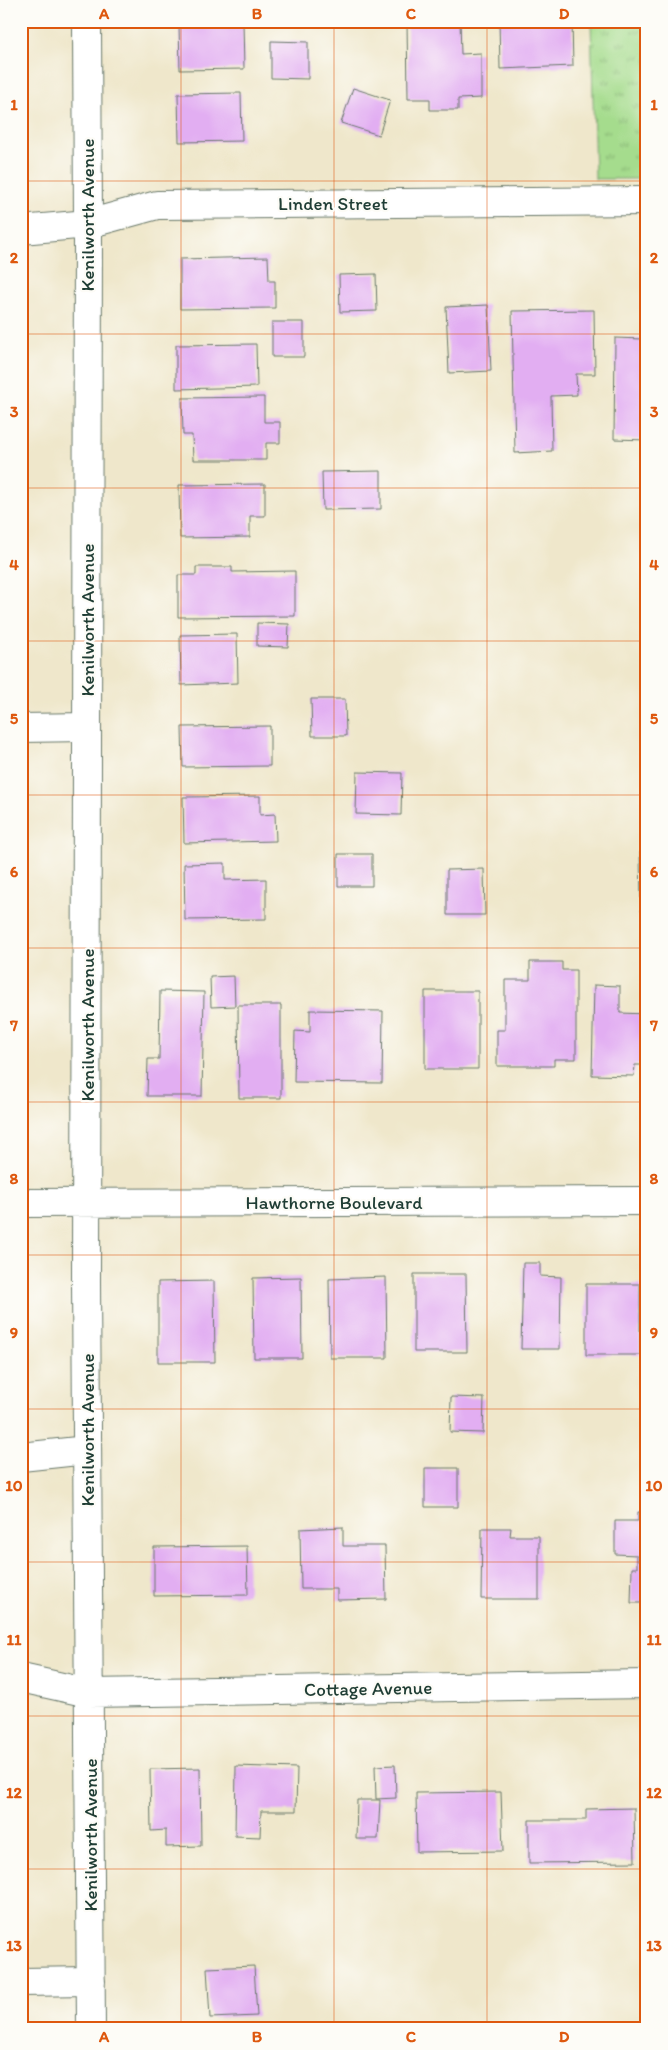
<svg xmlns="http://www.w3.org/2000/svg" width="668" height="2050" viewBox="0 0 668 2050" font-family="Itim,sans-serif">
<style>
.park{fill:url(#park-tufts);stroke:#628c60}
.building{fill:#e2aef2}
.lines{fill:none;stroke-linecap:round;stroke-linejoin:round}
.minor-casing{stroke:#687869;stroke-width:30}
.minor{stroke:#fff;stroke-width:28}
.grid{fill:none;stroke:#de580e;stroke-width:1;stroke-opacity:0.55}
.labels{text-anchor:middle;stroke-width:4.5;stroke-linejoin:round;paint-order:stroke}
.street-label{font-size:19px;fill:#1f3d34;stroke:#fdfcf7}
.neatline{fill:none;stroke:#de580e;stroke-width:2}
.grid-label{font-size:16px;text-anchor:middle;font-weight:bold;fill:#de580e}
</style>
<defs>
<pattern id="park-tufts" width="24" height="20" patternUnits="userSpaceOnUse" patternTransform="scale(1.25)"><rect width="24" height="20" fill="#a5dc8d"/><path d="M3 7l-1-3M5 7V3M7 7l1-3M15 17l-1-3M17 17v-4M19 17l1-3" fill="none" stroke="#86b474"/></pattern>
</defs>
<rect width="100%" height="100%" fill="#fdfcf7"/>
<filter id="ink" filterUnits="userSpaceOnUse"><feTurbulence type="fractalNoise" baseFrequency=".02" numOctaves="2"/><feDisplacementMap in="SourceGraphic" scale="10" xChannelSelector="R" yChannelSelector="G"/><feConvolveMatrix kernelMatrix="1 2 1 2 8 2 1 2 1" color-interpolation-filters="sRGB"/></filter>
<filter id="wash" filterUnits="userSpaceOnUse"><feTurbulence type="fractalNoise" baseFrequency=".0096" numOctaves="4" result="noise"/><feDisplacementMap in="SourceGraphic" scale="20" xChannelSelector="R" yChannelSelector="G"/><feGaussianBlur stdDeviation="1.12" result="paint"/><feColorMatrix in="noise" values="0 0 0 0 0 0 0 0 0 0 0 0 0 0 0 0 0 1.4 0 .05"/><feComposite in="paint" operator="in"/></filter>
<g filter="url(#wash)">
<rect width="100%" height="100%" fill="#efe7cb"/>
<path class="park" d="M591 21H647V179H595Z"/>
<g id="blocks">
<path class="building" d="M407 21H460L461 54 481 53V98L458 99V110H430V99H408Z
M499 21H572L573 66 500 69Z
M243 22 244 69 180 70 179 23Z
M271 41 308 42V79L271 78Z
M353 88 390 100 379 135 341 123Z
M241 93 242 141 179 142 178 94Z
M268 257 269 281H275V308L180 309V259Z
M376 274 377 311 340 312 339 275Z
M488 305 491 371 449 373 446 307Z
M594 310 595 374H576L577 395 551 396 552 451 515 453 512 311Z
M272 322H304V357H272Z
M643 332H647V440L614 439 615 338 642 339Z
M256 344 257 387 176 389V345Z
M264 397V422H280V443H266V460H193L192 435H183L182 398Z
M381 471V509L323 510 322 472Z
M265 484V516H250V537L180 538 179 485Z
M196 567H232V572L295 571V616L178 617V575H196Z
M257 623 289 624 288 647 257 646Z
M237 634 238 683 181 685 180 635Z
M311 699H345L346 736H312Z
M270 726V766L183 767 182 727Z
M357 772 402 773 401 815 356 814Z
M260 796V815L275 814 276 841 184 843 183 797Z
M640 852H647V911H641Z
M338 854H372V886H338Z
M225 863V880L266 879V919L185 920 184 864Z
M484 869 485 915H447V870Z
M530 962H562V970H576V1059H554V1066H497V1030H505V980H530Z
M234 976 235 1006 211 1007 210 977Z
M594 985 620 986V1013L647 1014V1065H635L634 1076 592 1075Z
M160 991 204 992 202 1096H147L148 1059H159Z
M425 991H478V1069H425Z
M238 1005H281V1098H239Z
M310 1010 383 1011 382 1083 294 1082 295 1031 310 1032Z
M21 1046H24V1089H21Z
M523 1263H540V1276L561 1277 560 1349H521Z
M414 1274H466L467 1352H414Z
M301 1277 302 1358H254L253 1278Z
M386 1277 387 1358H330L329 1279Z
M214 1281 215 1362H158V1282Z
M586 1284H640V1355H586Z
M451 1397 484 1398 483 1433 450 1432Z
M425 1468H458V1507H425Z
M638 1512H647V1603H631L632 1568H637V1555L615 1554V1521H638Z
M343 1527V1546H385L386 1599 337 1600V1589H301L300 1529Z
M482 1528H511L510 1536H539V1599H481Z
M247 1546 248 1595 154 1596V1547Z
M395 1765 396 1798 376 1799 375 1766Z
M236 1766 297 1768 296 1811H261L260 1837 235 1836Z
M200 1768 201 1846 166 1847V1830L151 1831 150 1769Z
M501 1792 503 1851 417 1852 416 1793Z
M357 1800H380L378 1839H356Z
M634 1808 635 1862 529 1863V1820H586V1809Z
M254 1966 257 2016 210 2018 207 1968Z"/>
</g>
</g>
<g filter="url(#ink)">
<use href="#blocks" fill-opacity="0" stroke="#687869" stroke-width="1"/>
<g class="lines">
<g class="minor-casing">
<path id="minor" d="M87 21 88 224 86 1282 91 2029
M21 230 88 224 157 205 647 201
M21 728 87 727
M21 1203 647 1201
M21 1457 87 1450
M21 1678 89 1693 647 1684
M21 1982 91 1981"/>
</g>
<use href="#minor" class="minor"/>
</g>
</g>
<path class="grid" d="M181 21V2029M334 21V2029M487 21V2029M21 181H647M21 334H647M21 488H647M21 641H647M21 795H647M21 948H647M21 1102H647M21 1255H647M21 1409H647M21 1562H647M21 1716H647M21 1869H647"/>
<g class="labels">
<g class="street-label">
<text x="333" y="210">Linden Street</text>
<text transform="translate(87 215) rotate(-90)" y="7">Kenilworth Avenue</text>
<text transform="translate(87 620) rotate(-90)" y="7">Kenilworth Avenue</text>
<text transform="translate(87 1025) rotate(-90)" y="7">Kenilworth Avenue</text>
<text x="334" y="1209">Hawthorne Boulevard</text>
<text transform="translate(87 1430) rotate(-90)" y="7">Kenilworth Avenue</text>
<text transform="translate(368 1688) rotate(-1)" y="7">Cottage Avenue</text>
<text transform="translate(90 1835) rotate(-90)" y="7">Kenilworth Avenue</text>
</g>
</g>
<rect width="668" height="2050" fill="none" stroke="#fdfcf7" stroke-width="55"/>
<rect x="28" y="28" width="612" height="1994" class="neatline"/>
<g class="grid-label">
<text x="104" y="19">A</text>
<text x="257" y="19">B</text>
<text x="411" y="19">C</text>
<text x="564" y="19">D</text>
<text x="14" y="110">1</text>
<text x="654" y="110">1</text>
<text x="14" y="263">2</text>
<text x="654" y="263">2</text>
<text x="14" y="417">3</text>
<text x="654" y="417">3</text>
<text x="14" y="570">4</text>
<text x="654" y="570">4</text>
<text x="14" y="724">5</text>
<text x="654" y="724">5</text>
<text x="14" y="877">6</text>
<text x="654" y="877">6</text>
<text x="14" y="1031">7</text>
<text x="654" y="1031">7</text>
<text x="14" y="1184">8</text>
<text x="654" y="1184">8</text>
<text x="14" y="1338">9</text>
<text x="654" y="1338">9</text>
<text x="14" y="1491">10</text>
<text x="654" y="1491">10</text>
<text x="14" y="1645">11</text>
<text x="654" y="1645">11</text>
<text x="14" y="1798">12</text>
<text x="654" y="1798">12</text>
<text x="14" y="1951">13</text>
<text x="654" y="1951">13</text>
<text x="104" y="2042">A</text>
<text x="257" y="2042">B</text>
<text x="411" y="2042">C</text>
<text x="564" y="2042">D</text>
</g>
</svg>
